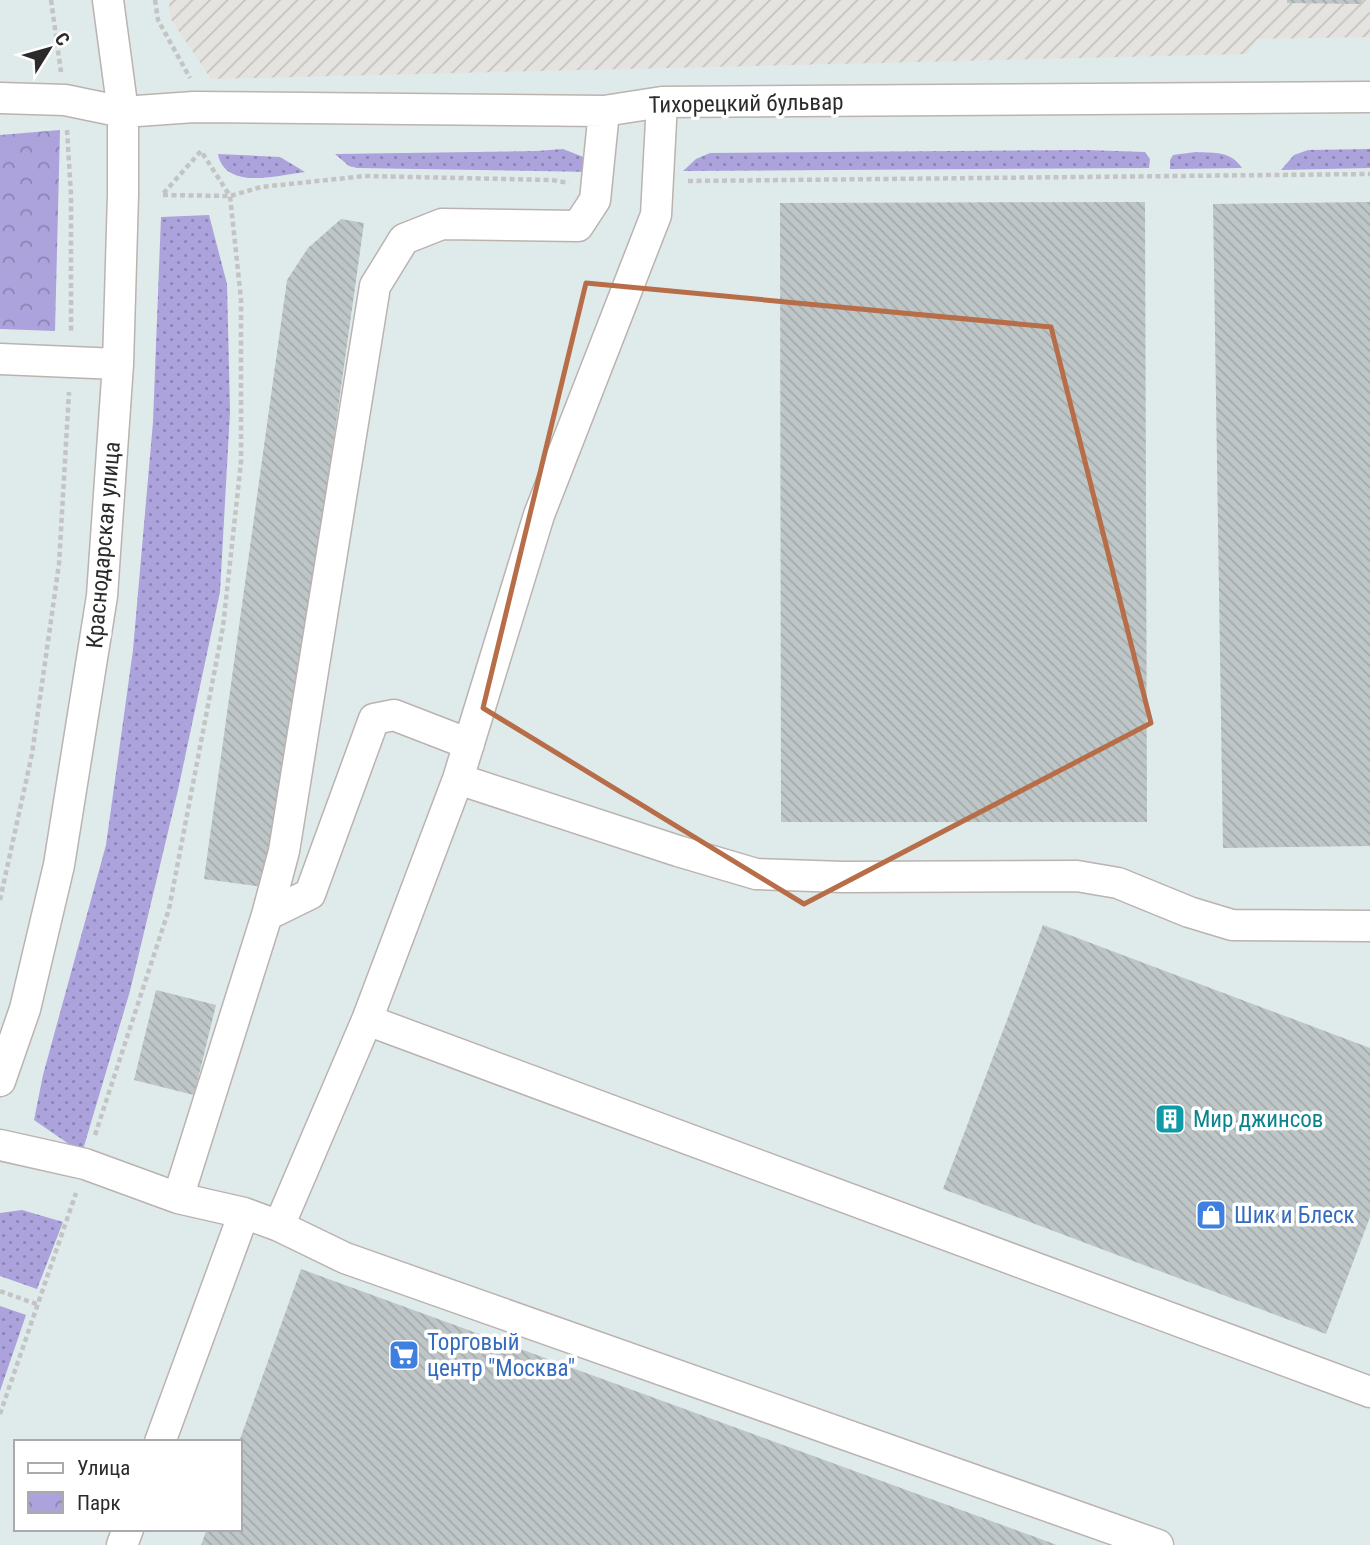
<svg xmlns="http://www.w3.org/2000/svg" width="1370" height="1545" viewBox="0 0 1370 1545" font-family="'Roboto Condensed',sans-serif">
<style>
.industrial{fill:url(#industrial-furrows)}
.grass{fill:url(#grass-dots)}
.park{fill:url(#park-crowns)}
.building{fill:url(#building-back-hatch)}
.lines{fill:none;stroke-linecap:round;stroke-linejoin:round}
.minor-casing{stroke:#bab3af;stroke-width:33}
.path{stroke:#c4c4c4;stroke-width:4.5;stroke-dasharray:5 3.5;stroke-linecap:butt}
.minor{stroke:#fff;stroke-width:30}
.marked{fill:none;stroke:#b76e48;stroke-width:5;stroke-linejoin:round}
.labels{text-anchor:middle;stroke-width:7;stroke-linejoin:round;paint-order:stroke}
.street-label{font-size:23px;fill:#2b2b2b;stroke:#fff}
.culture-label{font-size:23px;fill:#0d838f;stroke:#fff;text-anchor:start}
.shop-label{font-size:23px;fill:#366cbe;stroke:#fff;text-anchor:start}
</style>
<defs>
<pattern id="industrial-furrows" width="10" height="10" patternUnits="userSpaceOnUse" patternTransform="scale(1.75)"><rect width="10" height="10" fill="#e5e3df"/><path d="M-1 1l2-2M0 10L10 0M9 11l2-2" fill="none" stroke="#c5c3c0"/></pattern>
<pattern id="grass-dots" width="8" height="8" patternUnits="userSpaceOnUse" patternTransform="scale(1.75)"><rect width="8" height="8" fill="#aca2dc"/><path d="M2 2h.1M6 6h.1" fill="none" stroke="#8c84b3" stroke-width="1.8" stroke-linecap="round"/></pattern>
<pattern id="park-crowns" width="20" height="18" patternUnits="userSpaceOnUse" patternTransform="scale(1.75)"><rect width="20" height="18" fill="#aca2dc"/><path d="M2 6a3 3 0 1 1 6 0M12 15a3 3 0 1 1 6 0" fill="none" stroke="#8c84b3"/></pattern>
<pattern id="building-back-hatch" width="6" height="6" patternUnits="userSpaceOnUse" patternTransform="scale(1.75)"><rect width="6" height="6" fill="#bec6c7"/><path d="M-1 5l2 2M0 0l6 6M5-1l2 2" fill="none" stroke="#a3aaab"/></pattern>
</defs>
<rect width="100%" height="100%" fill="#dfeaeb"/>
<path class="industrial" d="M169 0H1370V37L1257 39 1247 54 211 79 170 18Z"/>
<path class="grass" d="M563 149 586 158 594 172 357 168 349 166 335 154 537 151Z
M1370 149V168L1281 170 1294 155 1308 150Z
M1086 150 1145 152 1150 159 1149 168 683 171 696 159 710 153Z
M1196 152C1215 153 1231 151 1242 168L1170 169V160L1173 155Z
M218 154 280 157 305 172C279 175 225 191 218 154Z
M209 215 227 284 230 412 220 592 178 790 130 991 82 1153 34 1120 43 1075 106 845 133 650 153 422 161 217Z
M22 1210 63 1222 37 1289 0 1276V1213Z
M0 1306 26 1315 0 1391Z"/>
<path class="park" d="M60 130 55 331 0 329V135Z"/>
<path class="building" d="M1287 0H1362V4L1287 3Z
M1145 202 1147 822H781L780 203Z
M1370 202V846L1223 848 1213 204Z
M341 219 364 223 271 888 204 879 287 280 308 248Z
M1043 925 1370 1048V1217L1326 1334 943 1189Z
M156 990 216 1005 194 1095 134 1080Z
M301 1269 1057 1545H201L207 1529H240L239 1442Z"/>
<g class="lines">
<g class="minor-casing">
<path id="minor" d="M0 98 65 100 123 112 194 107 604 111 662 102 1370 97
M0 359 118 364
M458 779 678 851 756 874 843 877 1077 876 1118 883 1189 912 1232 925 1370 926
M267 915 310 894 374 719 394 715 469 744
M367 1020 1370 1392
M0 1081 25 1009 59 865 102 596 118 364 123 195V112L108 0
M0 1145 85 1164 178 1198 244 1213 279 1226 345 1258 1158 1545
M178 1198 267 915 284 851 375 286 404 239 442 224 578 226 595 200 604 111
M279 1226 367 1020 458 779 539 515 656 215 662 102
M160 1442 244 1213
M122 1545 128 1529"/>
</g>
<path class="path" d="M51 0 61 72
M155 0 158 20 190 78
M67 130 71 195V334
M688 181 1370 174
M163 195 230 196 261 187 365 176 552 180 569 183
M0 900 32 754 59 564 69 392
M95 1135 169 909 223 627 241 462V299L230 196 201 151 162 195
M0 1291 39 1305
M0 1414 76 1193"/>
<use href="#minor" class="minor"/>
</g>
<path class="marked" d="M586 283 1051 327 1151 723 804 904 483 708Z"/>
<defs>
<g id="building-square" transform="scale(1.575)"><rect x="-9" y="-9" width="18" height="18" rx="4" fill="#0f9aa8" stroke="#fff"/><path d="M-4-6H4V6H1V3H-1V6H-4ZM-2.5-4.3h1.7v1.8h-1.7ZM.8-4.3h1.7v1.8H.8ZM-2.5-1h1.7V.8h-1.7ZM.8-1h1.7V.8H.8Z" fill="#fff"/></g>
<g id="shop-square" transform="scale(1.575)"><rect x="-9" y="-9" width="18" height="18" rx="4" fill="#3f7fe0" stroke="#fff"/><path d="M-5-2.5h2.3a2.7 3.5 0 0 1 5.4 0H5L5.5 6h-11ZM-1.5-2.5h3a1.5 2.3 0 0 0-3 0Z" fill="#fff"/></g>
<g id="supermarket-square" transform="scale(1.575)"><rect x="-9" y="-9" width="18" height="18" rx="4" fill="#3f7fe0" stroke="#fff"/><path d="M-6-5.5h2.5l.6 2H6L4.5 2H-2.5L-4.4-4H-6ZM-1.5 3.2a1.3 1.3 0 1 0 .1 0ZM3 3.2a1.3 1.3 0 1 0 .1 0Z" fill="#fff"/></g>
</defs>
<g fill-rule="evenodd">
<use href="#building-square" x="1170" y="1119"/>
<use href="#shop-square" x="1211" y="1215"/>
<use href="#supermarket-square" x="404" y="1355"/>
</g>
<g class="labels">
<g class="street-label">
<text transform="translate(746 103) rotate(-1)" y="8">Тихорецкий бульвар</text>
<text transform="translate(103 545) rotate(-85)" y="8">Краснодарская улица</text>
</g>
<g class="culture-label">
<text x="1193" y="1127">Мир джинсов</text>
</g>
<g class="shop-label">
<text x="1234" y="1223">Шик и Блеск</text>
<text x="427" y="1350">Торговый<tspan x="427" dy="26">центр "Москва"</tspan></text>
</g>
</g>
<rect x="14" y="1440" width="228" height="91" fill="#ffffff" stroke="#aaaaaa" stroke-width="2"/>
<rect x="28" y="1463" width="35" height="10" fill="#ffffff" stroke="#aaaaaa" stroke-width="2"/>
<text x="77" y="1475" font-size="21" fill="#2b2b2b">Улица</text>
<rect x="28" y="1492" width="35" height="21" fill="url(#park-crowns)" stroke="#aaaaaa" stroke-width="2"/>
<text x="77" y="1510" font-size="21" fill="#2b2b2b">Парк</text>
<g transform="translate(49 49) rotate(53)" stroke="#ffffff" stroke-width="5" paint-order="stroke">
<path d="M0-5L12 26L0 18L-12 26Z" fill="#2b2b2b"/>
<text y="-10" font-size="19" font-weight="bold" text-anchor="middle" fill="#2b2b2b">С</text>
</g>
</svg>
